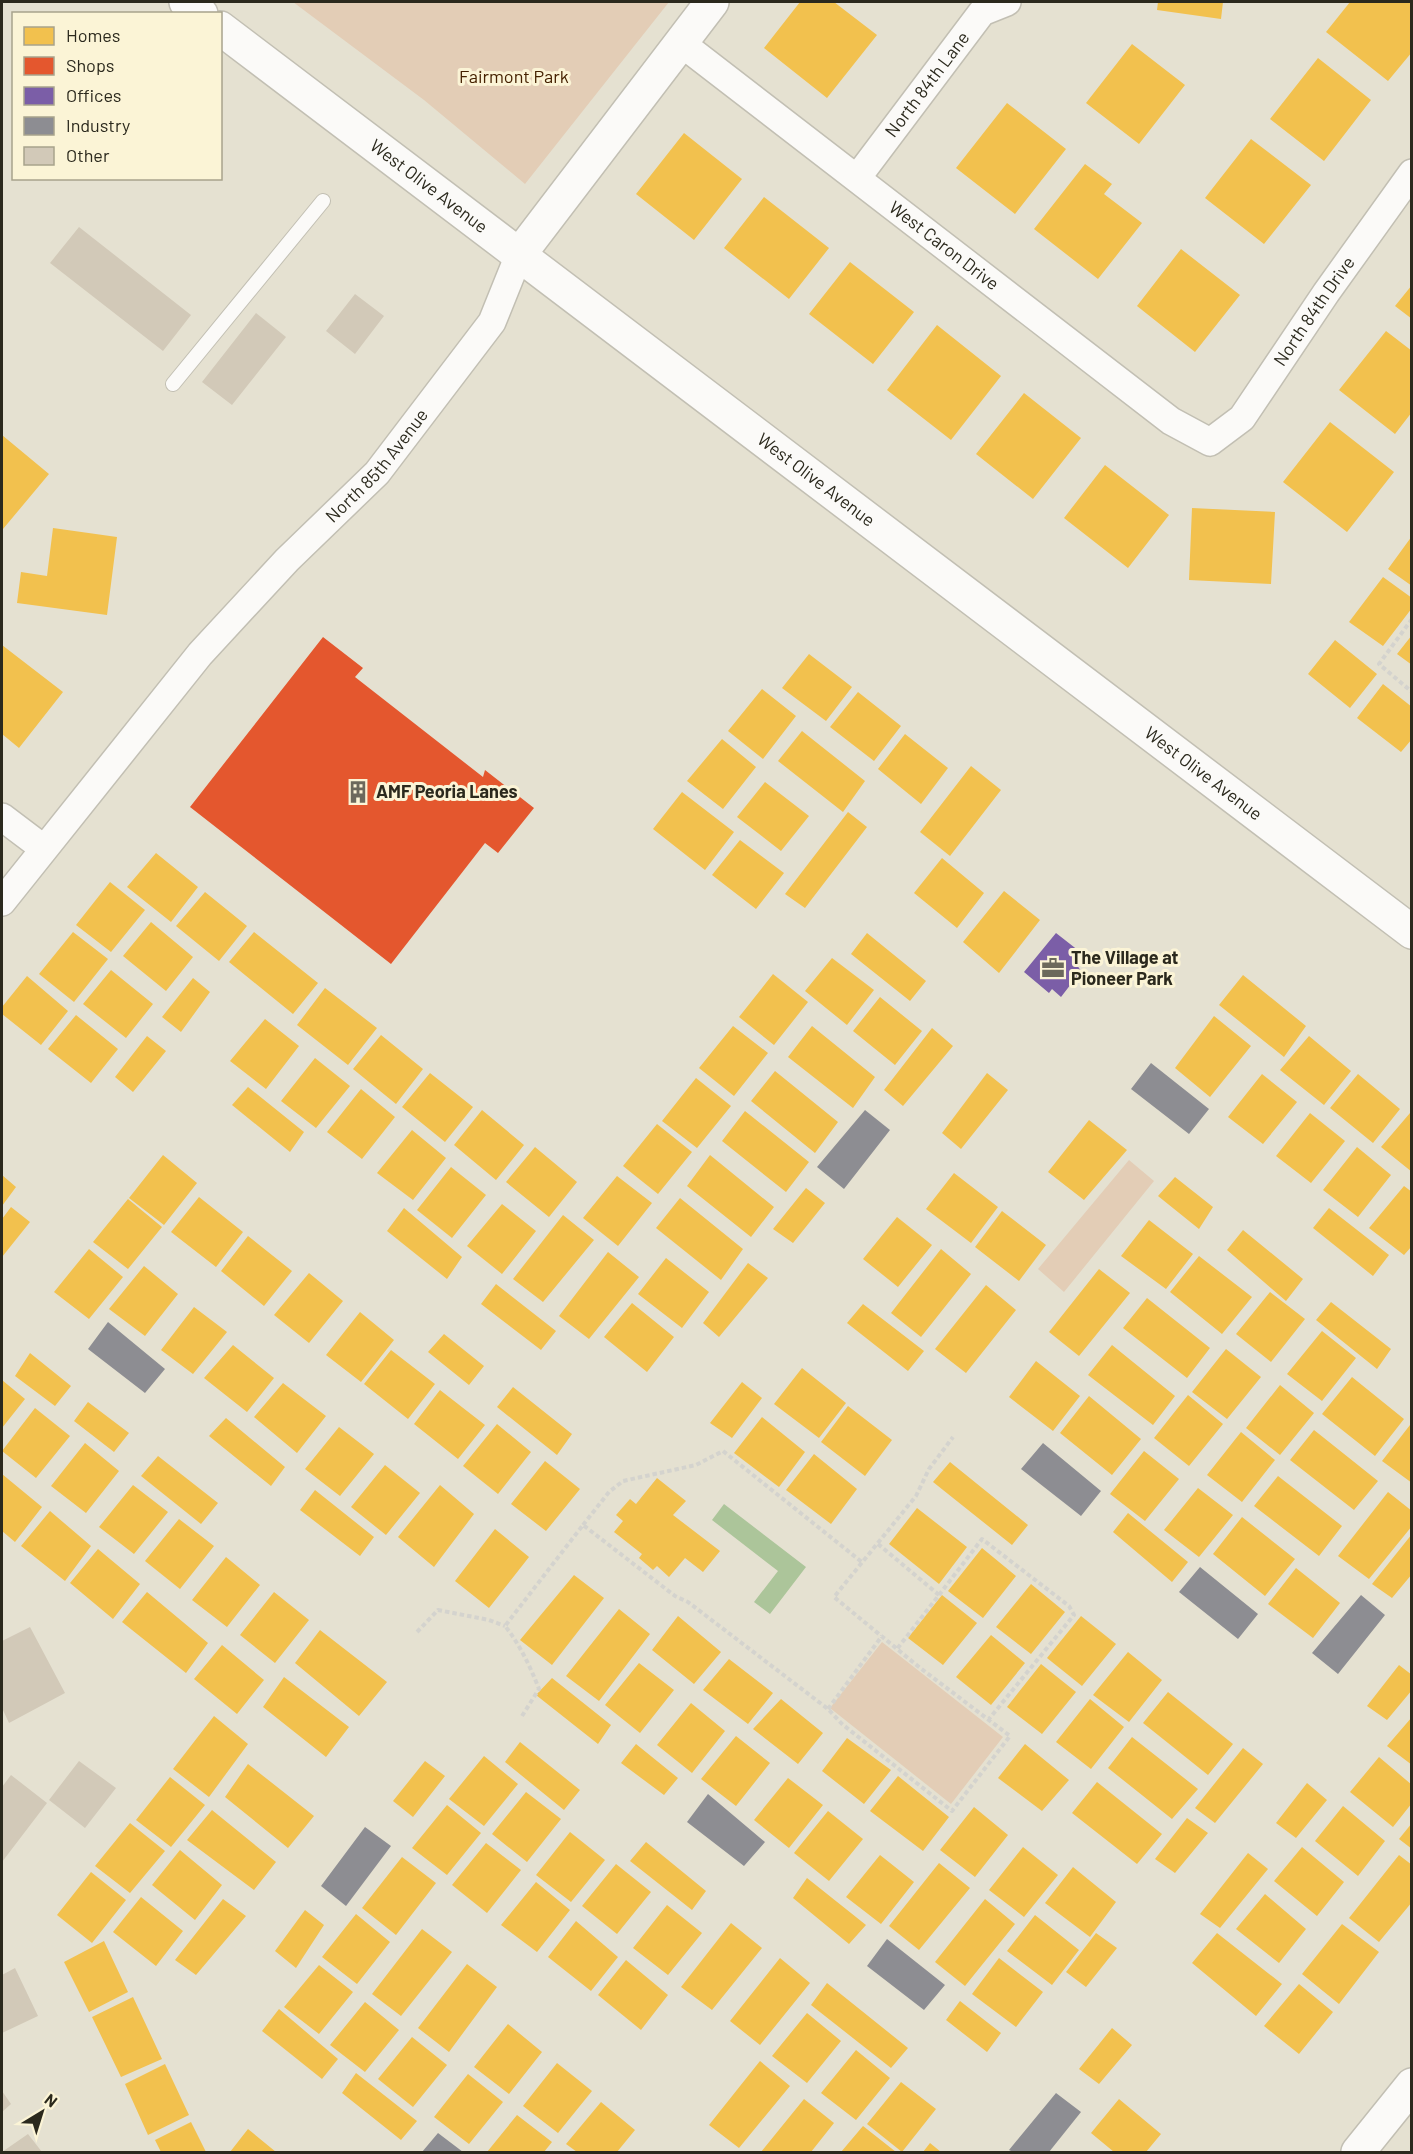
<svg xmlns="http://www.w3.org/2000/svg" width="1413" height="2154" viewBox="0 0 1413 2154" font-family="Barlow,sans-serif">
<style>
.green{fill:#e3cdb6}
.water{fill:#acc59a}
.homes{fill:#f2c14e}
.shops{fill:#e4572e}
.offices{fill:#7b5ea7}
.industry{fill:#8d8d92}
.building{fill:#d2c9b8}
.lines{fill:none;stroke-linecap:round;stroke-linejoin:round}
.lane-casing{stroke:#c2bfb3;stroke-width:16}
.street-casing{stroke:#c2bfb3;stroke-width:30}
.secondary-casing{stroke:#c2bfb3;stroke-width:36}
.path{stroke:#d4d3ce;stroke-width:4;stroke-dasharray:4.5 3;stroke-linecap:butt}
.lane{stroke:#fbfaf8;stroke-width:14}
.street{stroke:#fbfaf8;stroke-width:27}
.secondary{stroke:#fbfaf8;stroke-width:33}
.labels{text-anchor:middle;stroke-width:6;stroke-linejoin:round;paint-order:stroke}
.park-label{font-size:18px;fill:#452100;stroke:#fbf4d6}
.street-label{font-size:18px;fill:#2b291d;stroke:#fbf4d6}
.poi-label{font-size:18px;font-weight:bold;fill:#2b291d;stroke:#fbf4d6;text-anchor:start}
</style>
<rect width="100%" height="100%" fill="#e5e1d1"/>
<path class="green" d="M293 2H669L525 184 424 100Z
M1129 1160 1154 1181 1064 1292 1038 1269Z
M882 1642 1003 1737 951 1804 830 1708Z"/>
<path class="water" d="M724 1504 806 1567 770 1614 754 1602 778 1571 712 1520Z"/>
<path class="homes" d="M800 2H834L877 35 827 98 764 48Z
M1158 2H1223L1221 19 1157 10Z
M1350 2H1412V52L1388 81 1326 32Z
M1132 44 1185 85 1139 144 1086 103Z
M1318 58 1371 100 1324 161 1270 119Z
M1007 103 1066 149 1015 214 956 168Z
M684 133 742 179 694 240 636 194Z
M1251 139 1311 185 1264 244 1205 198Z
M1085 164 1112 184 1104 194 1142 223 1098 279 1034 229Z
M764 197 829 248 789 299 724 248Z
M1181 249 1240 295 1195 352 1137 306Z
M850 262 914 312 873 364 809 314Z
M1412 285V319L1395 306Z
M937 325 1001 376 951 440 887 390Z
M1386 331 1412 351V412L1395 434 1339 390Z
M1024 393 1081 438 1033 499 976 454Z
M1330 422 1394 472 1347 532 1283 482Z
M2 435 49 474 3 529 2 528Z
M1105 465 1169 515 1128 568 1064 518Z
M1192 508 1275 512 1271 584 1189 580Z
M53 528 117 537 107 615 17 603 21 572 47 576Z
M1412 536V586L1388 569Z
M1383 577 1412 598V608L1383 646 1349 622Z
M1412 635V665L1397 654Z
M1335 640 1377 674 1350 708 1308 674Z
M2 645 63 692 19 748 2 734Z
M809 654 852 687 826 721 782 688Z
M1383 684 1412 707V739L1401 752 1357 718Z
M762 689 796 716 763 759 728 731Z
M858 692 901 726 874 761 830 727Z
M802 731 865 781 843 812 778 761Z
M905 734 948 768 921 804 878 769Z
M722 739 756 767 723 809 687 781Z
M971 766 1001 790 950 856 920 832Z
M765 782 809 816 781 851 737 817Z
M682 792 734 832 705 870 653 829Z
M848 812 867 827 805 908 785 894Z
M740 840 784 873 756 909 712 875Z
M156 853 198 887 171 922 127 887Z
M942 858 984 893 957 928 914 893Z
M110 882 145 910 111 952 76 925Z
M1004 891 1040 920 999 973 963 942Z
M205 892 247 926 219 961 176 926Z
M151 922 193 957 166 991 123 956Z
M73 932 108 959 74 1002 39 974Z
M254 932 318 983 293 1014 229 962Z
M867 933 926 981 910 1001 851 954Z
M832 958 874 990 847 1025 805 991Z
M111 970 153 1004 126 1038 83 1004Z
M773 974 808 1002 774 1045 739 1017Z
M1243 975 1306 1026 1284 1057 1219 1005Z
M27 976 68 1011 41 1045 2 1014V1007Z
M193 978 210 992 181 1032 162 1017Z
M325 988 377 1028 348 1065 297 1025Z
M880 997 922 1031 895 1065 853 1031Z
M76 1015 118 1049 91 1083 48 1049Z
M1214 1016 1251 1046 1210 1097 1175 1068Z
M265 1019 299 1046 266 1089 230 1061Z
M733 1026 768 1053 734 1096 699 1068Z
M812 1026 875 1077 853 1108 788 1057Z
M932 1028 953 1046 903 1106 884 1090Z
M381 1035 423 1069 396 1104 353 1069Z
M147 1036 166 1051 133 1092 115 1077Z
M1309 1036 1351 1071 1324 1105 1280 1070Z
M315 1058 350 1086 316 1128 281 1101Z
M775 1071 838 1122 815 1153 751 1101Z
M430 1073 473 1107 445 1142 402 1107Z
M987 1073 1008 1090 961 1149 942 1133Z
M1262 1074 1297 1102 1263 1144 1228 1117Z
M1358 1074 1400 1109 1373 1143 1330 1108Z
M696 1078 731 1106 697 1148 662 1121Z
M248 1087 304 1132 290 1152 232 1105Z
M361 1089 395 1117 362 1159 327 1132Z
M482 1110 524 1145 496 1180 454 1145Z
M745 1111 809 1162 786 1192 722 1141Z
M1310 1113 1345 1141 1311 1183 1276 1156Z
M1410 1113 1412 1114V1172L1381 1147Z
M1089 1120 1127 1150 1084 1200 1048 1172Z
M657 1124 692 1152 658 1194 623 1166Z
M412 1130 446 1158 413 1200 377 1173Z
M535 1147 577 1182 549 1217 506 1182Z
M1357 1147 1391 1175 1358 1217 1323 1190Z
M163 1155 197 1183 164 1225 129 1198Z
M710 1155 774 1207 751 1237 687 1186Z
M451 1167 486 1195 452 1238 417 1210Z
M954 1173 998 1207 971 1243 926 1209Z
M2 1175 16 1187 2 1206Z
M617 1176 652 1203 618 1246 583 1218Z
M1175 1177 1213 1207 1199 1229 1158 1196Z
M1404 1186 1412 1192V1246L1404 1255 1369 1228Z
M806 1188 825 1203 793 1243 773 1229Z
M199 1197 243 1232 216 1267 171 1232Z
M680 1198 743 1249 721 1280 656 1228Z
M128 1199 162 1227 128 1269 93 1242Z
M502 1204 536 1231 502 1274 467 1246Z
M11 1207 30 1222 2 1257V1219Z
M404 1208 462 1257 447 1279 387 1231Z
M1329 1208 1389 1255 1373 1276 1313 1228Z
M1002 1211 1046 1245 1019 1281 975 1247Z
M563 1215 594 1240 543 1302 513 1279Z
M897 1217 932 1245 898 1287 863 1259Z
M1149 1220 1193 1254 1166 1289 1121 1256Z
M1243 1230 1303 1279 1286 1301 1227 1250Z
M248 1236 292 1271 264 1306 221 1271Z
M89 1249 123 1277 89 1319 54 1292Z
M941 1249 971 1274 921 1337 891 1313Z
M608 1252 639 1277 589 1339 559 1316Z
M1199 1256 1252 1297 1222 1334 1170 1292Z
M666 1258 709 1292 682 1328 638 1294Z
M748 1263 768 1278 719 1337 703 1323Z
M144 1266 178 1294 145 1336 109 1309Z
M1099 1269 1130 1293 1079 1356 1049 1332Z
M309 1273 343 1301 309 1343 274 1315Z
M496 1284 556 1331 541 1350 481 1304Z
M986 1285 1016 1310 966 1373 935 1349Z
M1270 1292 1305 1319 1271 1362 1236 1334Z
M1147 1298 1210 1348 1187 1378 1123 1328Z
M1331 1302 1391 1349 1377 1369 1316 1320Z
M632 1303 674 1337 647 1372 604 1337Z
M863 1304 924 1351 908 1371 847 1323Z
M194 1307 227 1332 193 1374 161 1350Z
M360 1312 394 1340 361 1382 326 1355Z
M1322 1331 1356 1358 1322 1401 1287 1374Z
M444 1334 484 1366 469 1385 428 1352Z
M233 1345 274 1378 247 1412 204 1378Z
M1112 1345 1175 1396 1153 1425 1088 1375Z
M1226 1349 1261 1377 1227 1419 1192 1392Z
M391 1350 435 1384 408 1419 364 1384Z
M30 1353 71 1386 55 1406 15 1376Z
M1036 1361 1080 1396 1053 1431 1009 1397Z
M802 1368 846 1403 819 1438 774 1404Z
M1352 1377 1404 1419 1375 1456 1322 1414Z
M2 1380 25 1399 2 1428Z
M742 1382 762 1398 732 1438 710 1423Z
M283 1383 326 1416 297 1453 254 1417Z
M1280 1385 1314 1413 1280 1455 1246 1428Z
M513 1387 572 1434 557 1455 497 1407Z
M440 1390 485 1425 458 1459 414 1424Z
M1188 1395 1223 1424 1189 1466 1154 1438Z
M1089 1396 1141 1439 1112 1475 1060 1433Z
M88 1402 129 1433 114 1452 74 1421Z
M848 1406 892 1440 865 1476 821 1442Z
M35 1408 70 1436 36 1478 2 1451Z
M762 1417 805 1452 779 1487 734 1453Z
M226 1418 285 1467 271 1486 209 1436Z
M497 1424 531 1452 498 1494 463 1466Z
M1410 1425 1412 1426V1483L1382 1461Z
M339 1427 374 1454 340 1496 305 1469Z
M1314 1430 1378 1481 1354 1510 1290 1460Z
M1241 1432 1275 1460 1242 1502 1207 1475Z
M85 1443 119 1471 86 1513 51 1486Z
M1144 1451 1179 1479 1145 1521 1110 1494Z
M814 1454 857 1489 831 1524 786 1490Z
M158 1456 218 1503 201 1524 141 1476Z
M545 1461 580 1489 546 1531 511 1504Z
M950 1462 1028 1525 1012 1545 933 1482Z
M385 1465 420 1493 386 1535 351 1507Z
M2 1474 42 1507 15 1542 2 1531Z
M1278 1476 1342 1526 1319 1556 1254 1506Z
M657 1478 686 1501 673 1515 720 1551 703 1572 685 1558 669 1577 657 1566 653 1570 639 1558 642 1554 614 1532 623 1521 616 1515 630 1499 636 1504Z
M133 1485 168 1512 134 1554 99 1527Z
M440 1485 474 1514 434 1567 398 1537Z
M1198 1488 1233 1515 1199 1557 1164 1530Z
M315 1490 374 1537 360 1556 300 1510Z
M1388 1492 1412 1511V1526L1369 1579 1338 1556Z
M917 1508 967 1547 939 1584 889 1544Z
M50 1511 91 1546 65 1581 21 1546Z
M1128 1513 1188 1562 1172 1582 1113 1532Z
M1242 1517 1295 1559 1265 1596 1213 1554Z
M179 1519 214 1546 180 1589 145 1561Z
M495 1529 529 1557 489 1608 455 1581Z
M1412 1534V1574L1392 1598 1372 1584Z
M982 1548 1016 1576 983 1618 948 1591Z
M98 1549 140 1584 113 1619 70 1583Z
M226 1557 260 1585 227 1627 192 1600Z
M1296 1568 1340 1603 1313 1638 1268 1604Z
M574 1575 604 1598 552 1665 520 1640Z
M1031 1584 1065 1612 1031 1654 996 1627Z
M147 1592 208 1643 186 1673 122 1622Z
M274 1592 309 1620 275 1663 240 1635Z
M942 1595 977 1623 943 1665 908 1638Z
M619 1609 650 1634 599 1701 566 1676Z
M678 1616 721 1652 694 1684 652 1650Z
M1081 1616 1116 1644 1082 1686 1047 1658Z
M320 1630 387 1682 359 1716 295 1663Z
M991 1635 1025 1663 991 1705 956 1677Z
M222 1645 264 1680 237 1714 194 1679Z
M1128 1652 1162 1680 1129 1722 1093 1695Z
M729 1659 773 1693 748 1724 703 1690Z
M639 1663 674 1690 640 1733 605 1705Z
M1041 1664 1076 1692 1042 1734 1007 1707Z
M1399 1665 1412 1675V1690L1387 1720 1367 1706Z
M284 1677 349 1727 326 1757 263 1707Z
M552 1678 611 1725 598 1744 536 1695Z
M1168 1692 1233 1744 1208 1775 1143 1723Z
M781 1699 823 1733 798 1764 753 1729Z
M1090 1699 1124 1727 1091 1769 1056 1742Z
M691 1703 725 1731 692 1773 657 1745Z
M214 1716 248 1744 209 1797 173 1769Z
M1412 1717V1765L1387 1746Z
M736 1736 770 1763 736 1806 701 1779Z
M1132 1737 1198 1789 1172 1819 1108 1768Z
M847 1738 891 1770 864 1804 822 1771Z
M520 1742 580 1790 564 1810 505 1762Z
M636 1744 678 1778 664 1795 621 1763Z
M1025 1744 1069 1780 1042 1811 998 1778Z
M1243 1748 1263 1764 1215 1823 1195 1808Z
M484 1756 518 1784 484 1826 449 1799Z
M1379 1757 1412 1785V1803L1393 1827 1350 1792Z
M425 1761 445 1776 413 1817 393 1801Z
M248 1764 314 1816 288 1848 225 1797Z
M898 1776 949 1817 923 1851 870 1811Z
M170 1777 205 1805 171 1847 136 1820Z
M788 1778 823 1805 789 1848 754 1820Z
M1097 1782 1162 1834 1137 1864 1072 1813Z
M1307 1783 1327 1800 1296 1838 1276 1823Z
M526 1792 561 1819 527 1862 492 1834Z
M447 1805 481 1833 447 1875 412 1848Z
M1343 1806 1385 1841 1358 1876 1315 1841Z
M974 1807 1008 1835 975 1877 940 1850Z
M212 1810 276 1862 254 1890 187 1840Z
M828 1811 863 1839 829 1881 794 1853Z
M1187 1818 1208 1833 1175 1873 1155 1859Z
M130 1823 165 1851 130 1893 95 1866Z
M1412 1823V1849L1399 1839Z
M570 1832 605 1860 571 1902 536 1875Z
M646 1842 706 1891 692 1910 630 1861Z
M486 1843 521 1870 487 1913 452 1885Z
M1023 1847 1058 1875 1024 1917 989 1890Z
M1302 1847 1344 1882 1317 1916 1274 1881Z
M180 1850 222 1885 195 1920 152 1885Z
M1248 1853 1268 1869 1220 1928 1200 1914Z
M880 1855 914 1882 881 1924 846 1897Z
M1399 1855 1412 1865V1902L1379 1942 1349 1918Z
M402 1857 436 1883 396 1935 362 1908Z
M939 1863 970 1888 919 1950 889 1926Z
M616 1864 651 1892 617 1934 582 1906Z
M1073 1867 1116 1902 1090 1937 1045 1903Z
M91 1872 126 1900 92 1943 57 1915Z
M807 1878 866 1925 849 1944 793 1898Z
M536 1882 570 1910 537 1952 501 1925Z
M1265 1894 1306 1929 1279 1963 1236 1929Z
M141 1897 183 1931 156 1966 113 1932Z
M223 1899 246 1916 196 1975 175 1960Z
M985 1899 1015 1924 965 1986 935 1962Z
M667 1905 702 1933 668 1975 633 1948Z
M305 1910 324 1925 296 1968 275 1951Z
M356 1914 390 1942 357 1984 322 1957Z
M1035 1915 1079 1950 1052 1985 1007 1951Z
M576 1921 618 1957 591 1991 548 1957Z
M731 1923 762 1948 712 2010 681 1987Z
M1342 1924 1379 1952 1339 2004 1302 1974Z
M422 1929 452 1952 401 2016 372 1994Z
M1096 1933 1117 1948 1086 1987 1066 1972Z
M1217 1933 1282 1984 1256 2016 1192 1963Z
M104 1941 128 1992 89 2012 64 1962Z
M780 1958 810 1983 760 2045 730 2021Z
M999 1958 1043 1992 1016 2027 972 1994Z
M626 1960 668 1995 641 2030 598 1995Z
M467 1964 497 1987 449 2052 418 2028Z
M319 1965 353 1992 319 2034 284 2007Z
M827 1983 908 2048 891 2068 811 2005Z
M1299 1984 1333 2012 1299 2054 1264 2026Z
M133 1997 162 2059 121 2077 92 2017Z
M960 2001 1001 2033 987 2052 946 2020Z
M365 2002 399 2030 365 2072 330 2045Z
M279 2009 338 2059 322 2079 262 2031Z
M807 2013 841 2041 807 2083 772 2056Z
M508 2024 542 2052 509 2094 474 2067Z
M1112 2028 1132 2045 1099 2084 1079 2069Z
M412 2037 447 2065 413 2107 378 2079Z
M856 2050 890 2078 856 2120 821 2093Z
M760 2061 790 2086 739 2148 709 2125Z
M557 2063 592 2091 558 2133 523 2106Z
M165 2064 189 2115 148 2135 125 2084Z
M356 2073 417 2121 401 2140 342 2093Z
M468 2074 503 2102 469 2144 434 2117Z
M901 2082 936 2109 902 2152 867 2124Z
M804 2099 834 2123 811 2152H761Z
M1119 2099 1161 2134 1146 2152H1114L1091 2133Z
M601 2102 635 2130 617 2152H577L566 2144Z
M517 2115 552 2142 544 2152H487Z
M191 2122 206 2152H161L155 2140Z
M863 2126 896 2152H841Z
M248 2129 276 2152H230Z
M930 2143 941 2152H923Z"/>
<path class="shops" d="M323 637 363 668 355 677 483 777 485 770 534 808 498 853 485 843 391 964 190 807Z"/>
<path class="offices" d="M1056 933 1079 951 1076 957 1077 965 1081 971 1061 997 1052 989 1049 993 1024 972Z"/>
<path class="industry" d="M1151 1063 1209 1109 1189 1134 1131 1089Z
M865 1110 890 1130 844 1189 817 1167Z
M108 1322 165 1369 145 1393 88 1349Z
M1043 1443 1101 1491 1081 1516 1021 1469Z
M1200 1567 1258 1614 1238 1639 1179 1592Z
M1361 1595 1385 1615 1338 1674 1312 1653Z
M708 1794 765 1842 744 1866 687 1822Z
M365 1827 391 1846 346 1906 321 1886Z
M887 1939 945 1985 924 2010 867 1966Z
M1056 2093 1081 2112 1049 2152H1013L1009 2150Z
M438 2133 463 2152H422Z"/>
<path class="building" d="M79 227 191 315 163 351 50 263Z
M355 294 384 316 355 354 326 331Z
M256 313 286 337 232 405 202 382Z
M30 1627 65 1693 9 1723 2 1708V1641Z
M79 1761 116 1788 85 1828 49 1800Z
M11 1775 47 1803 2 1862V1787Z
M15 1968 38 2016 2 2033V1975Z
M2 2091 11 2104 2 2112Z
M28 2134 42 2152H2Z"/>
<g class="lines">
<g class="lane-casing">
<path id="lane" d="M173 384 323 201"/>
</g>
<g class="street-casing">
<g id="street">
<path id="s1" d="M681 43 1171 421 1210 442 1242 418 1326 293 1412 173"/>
<path id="s2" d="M857 178 982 12 1007 2"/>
<path d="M2 817 43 848"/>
<path id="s3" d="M2 902 200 654 287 560 377 473 492 322 519 255"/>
</g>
</g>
<g class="secondary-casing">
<g id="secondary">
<path d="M186 2 201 14"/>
<path id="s4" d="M220 28 1412 932"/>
<path d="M519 255 712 2"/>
<path d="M1358 2152 1412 2085"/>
</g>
</g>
<path class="path" d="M1412 619 1379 664 1412 692
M583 1525 609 1492 623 1481 696 1465 723 1451 863 1563
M878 1544 939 1595 897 1649
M939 1595 982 1539 1069 1606 1074 1615 989 1719
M417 1632 438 1610 489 1620 505 1626
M828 1709 882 1636
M522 1716 539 1689C530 1666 520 1645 505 1626L583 1525 675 1596 688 1602 828 1709 842 1724 952 1811 1010 1736 919 1667 834 1597 916 1496 929 1469 953 1437"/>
<use href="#lane" class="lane"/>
<use href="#street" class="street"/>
<use href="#secondary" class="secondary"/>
</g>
<defs>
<g id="building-bare" transform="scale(1.8)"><path d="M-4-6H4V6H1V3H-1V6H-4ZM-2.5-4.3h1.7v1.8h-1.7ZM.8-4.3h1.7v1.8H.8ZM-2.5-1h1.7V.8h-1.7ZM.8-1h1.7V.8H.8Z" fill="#6c695c" stroke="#fbf4d6" stroke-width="2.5" paint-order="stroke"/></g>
<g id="office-bare" transform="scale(1.8)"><path d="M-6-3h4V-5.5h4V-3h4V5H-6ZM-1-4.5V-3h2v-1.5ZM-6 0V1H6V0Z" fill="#6c695c" stroke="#fbf4d6" stroke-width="2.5" paint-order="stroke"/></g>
</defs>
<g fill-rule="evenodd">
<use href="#building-bare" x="358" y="792"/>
<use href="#office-bare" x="1053" y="968"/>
</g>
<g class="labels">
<g class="park-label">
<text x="514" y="83">Fairmont Park</text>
</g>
<g class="street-label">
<text dy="6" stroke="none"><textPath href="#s2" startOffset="117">North 84th Lane</textPath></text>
<text dy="6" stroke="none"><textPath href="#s4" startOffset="262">West Olive Avenue</textPath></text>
<text dy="6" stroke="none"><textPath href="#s1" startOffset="332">West Caron Drive</textPath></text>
<text dy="6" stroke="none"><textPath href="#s1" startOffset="832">North 84th Drive</textPath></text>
<text dy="6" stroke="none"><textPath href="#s3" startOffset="576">North 85th Avenue</textPath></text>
<text dy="6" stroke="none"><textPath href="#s4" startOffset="748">West Olive Avenue</textPath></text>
<text dy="6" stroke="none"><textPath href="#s4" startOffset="1234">West Olive Avenue</textPath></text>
</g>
<g class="poi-label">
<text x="376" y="798">AMF Peoria Lanes</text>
<text x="1071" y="964">The Village at<tspan x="1071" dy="21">Pioneer Park</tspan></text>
</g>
</g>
<rect width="1413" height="2154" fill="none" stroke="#2b291d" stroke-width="6"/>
<rect x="12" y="12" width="210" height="168" fill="#fbf4d6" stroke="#a8a38c" stroke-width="1.5"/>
<rect x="24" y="27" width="30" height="18" fill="#f2c14e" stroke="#a8a38c" stroke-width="1.5"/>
<text x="66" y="42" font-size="18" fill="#2b291d">Homes</text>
<rect x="24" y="57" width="30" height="18" fill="#e4572e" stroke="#a8a38c" stroke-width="1.5"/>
<text x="66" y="72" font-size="18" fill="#2b291d">Shops</text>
<rect x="24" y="87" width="30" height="18" fill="#7b5ea7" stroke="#a8a38c" stroke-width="1.5"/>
<text x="66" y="102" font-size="18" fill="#2b291d">Offices</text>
<rect x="24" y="117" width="30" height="18" fill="#8d8d92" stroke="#a8a38c" stroke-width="1.5"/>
<text x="66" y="132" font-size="18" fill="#2b291d">Industry</text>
<rect x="24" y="147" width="30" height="18" fill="#d2c9b8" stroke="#a8a38c" stroke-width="1.5"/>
<text x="66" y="162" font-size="18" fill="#2b291d">Other</text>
<g transform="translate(42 2112) rotate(38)" stroke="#fbf4d6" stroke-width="4.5" paint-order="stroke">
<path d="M0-4.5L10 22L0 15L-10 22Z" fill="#2b291d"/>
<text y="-9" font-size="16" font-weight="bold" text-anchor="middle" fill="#2b291d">N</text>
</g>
</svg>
